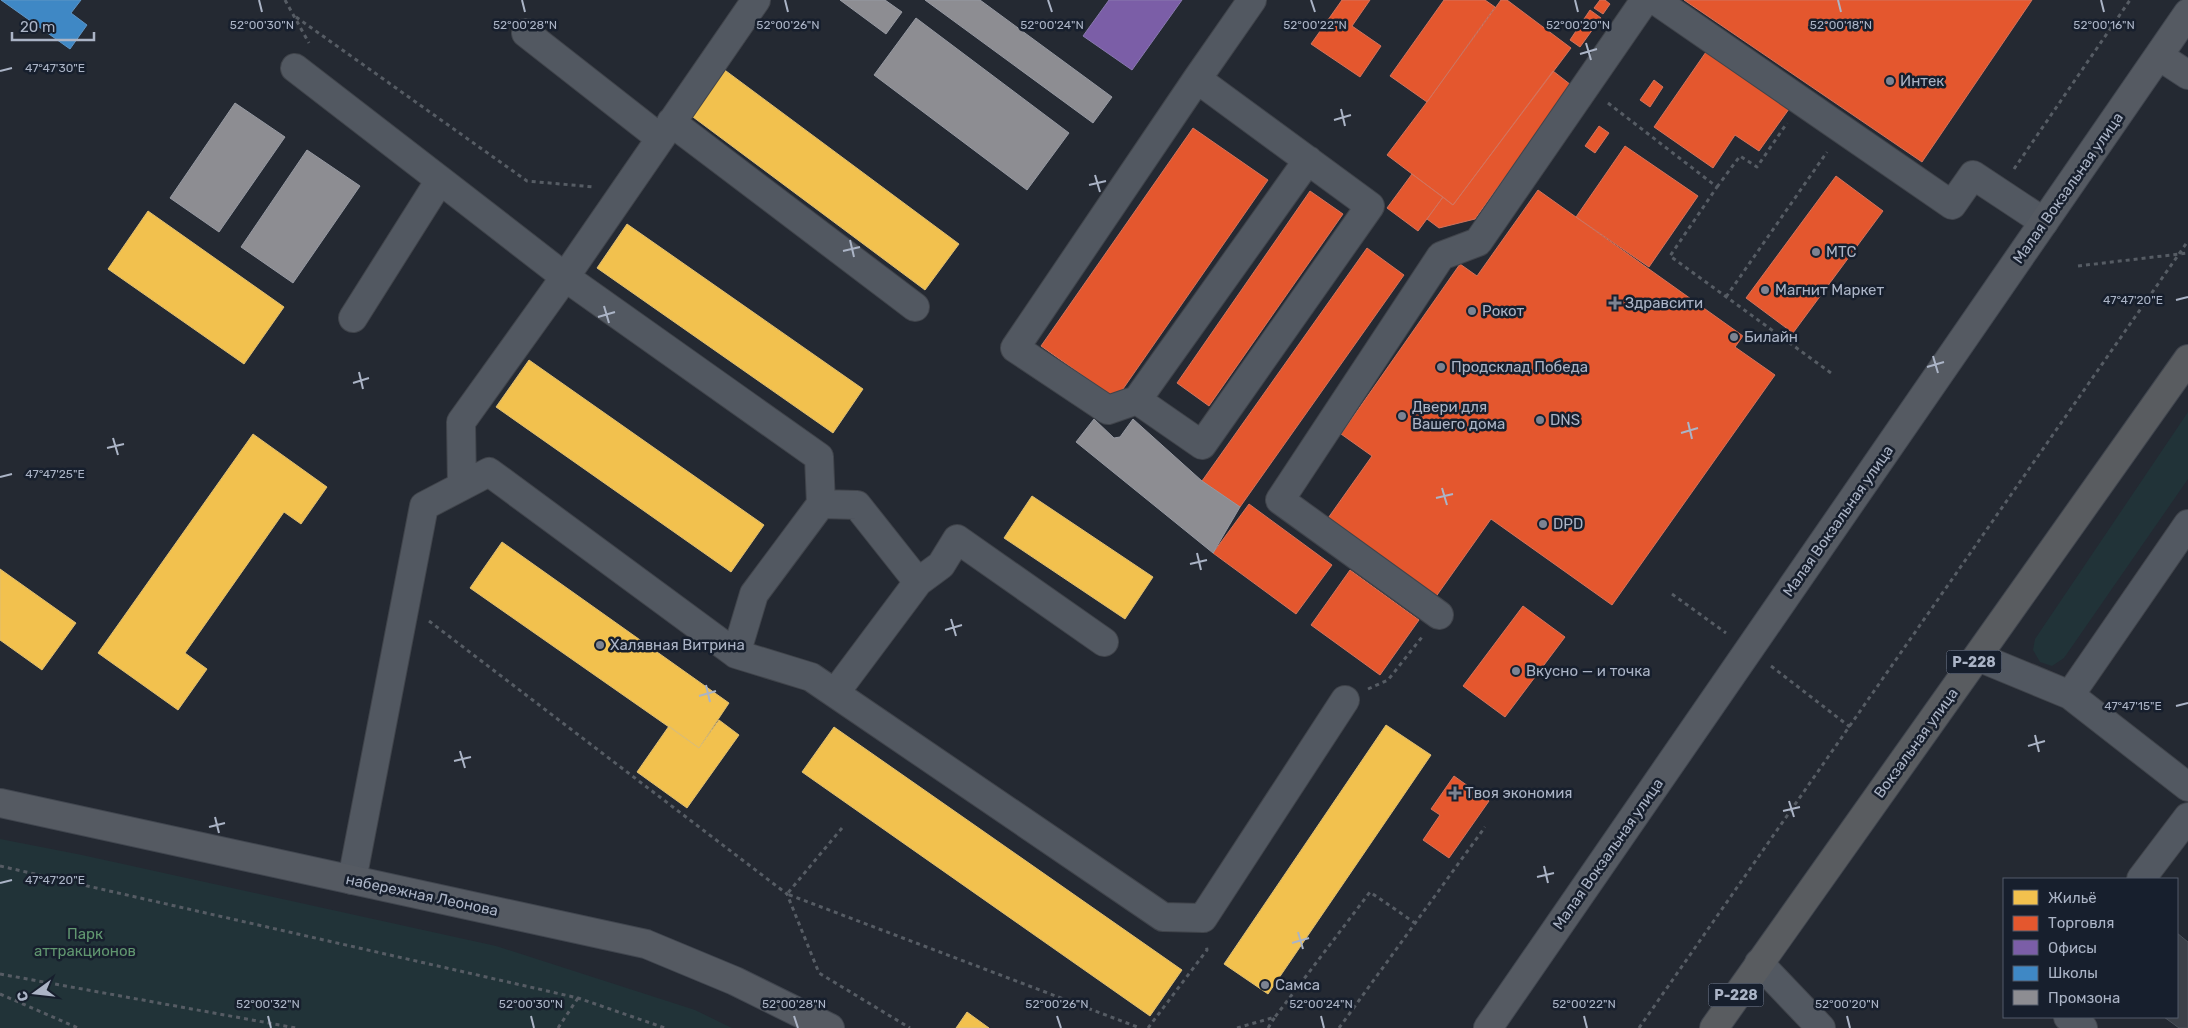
<svg xmlns="http://www.w3.org/2000/svg" width="2188" height="1028" viewBox="0 0 2188 1028" font-family="Rubik,sans-serif">
<style>
.green{fill:#213338}
.homes{fill:#f2c14e;stroke:#ddbd72}
.shops{fill:#e4572e;stroke:#d3735c}
.offices{fill:#7b5ea7;stroke:#8978b0}
.schools{fill:#3f88c5;stroke:#5f95c5}
.industry{fill:#8d8d92;stroke:#9699a2}
.building{fill:#3b4048;stroke:#4b515a}
.lines{fill:none;stroke-linecap:round;stroke-linejoin:round}
.minor-casing{stroke:#40444b;stroke-width:30}
.major-casing{stroke:#41464f;stroke-width:30}
.highway-casing{stroke:#40454e;stroke-width:30}
.path{stroke:#565c64;stroke-width:3;stroke-dasharray:4 4;stroke-linecap:butt}
.minor{stroke:#525861;stroke-width:28}
.major{stroke:#555a62;stroke-width:28}
.highway{stroke:#595c60;stroke-width:28}
.ticks{fill:none;stroke:#abb4c6;stroke-width:2}
.poi-dot{fill:#7c8392;stroke:#171f2d;stroke-width:2}
.labels{text-anchor:middle;stroke-width:5;stroke-linejoin:round;paint-order:stroke}
.shield{fill:#171f2d;stroke:#7f8798;stroke-width:1}
.shield-label{font-size:14px;font-weight:bold;fill:#abb4c6}
.poi-label{font-size:15px;fill:#abb4c6;stroke:#171f2d;text-anchor:start}
.street-label{font-size:15px;fill:#abb4c6;stroke:#171f2d}
.park-label{font-size:15px;fill:#619770;stroke:#171f2d}
.ticks-label{font-size:12px;text-anchor:middle;fill:#abb4c6;stroke:#171f2d;stroke-width:5;stroke-linejoin:round;paint-order:stroke}
</style>
<rect width="100%" height="100%" fill="#242932"/>
<path class="green" d="M2188 412V479L2064 658 2052 666 2040 662 2033 650 2035 639Z
M0 839 82 855 496 946 695 1010 732 1028H0Z"/>
<path class="homes" d="M722 68 959 244 925 290 689 114Z
M148 211 284 307 244 364 108 269Z
M627 224 863 389 833 433 597 268Z
M529 360 764 525 731 572 496 407Z
M253 434 327 487 301 524 284 512 185 653 207 669 178 710 98 653Z
M1032 496 1153 577 1125 619 1004 538Z
M502 542 729 703 699 748 470 588Z
M0 569 76 623 42 670 0 640Z
M719 720 739 735 687 808 637 772 669 726 699 748Z
M1386 725 1431 755 1268 994 1224 964Z
M834 727 1182 970 1150 1016 802 772Z
M967 1012 989 1028H956Z"/>
<path class="shops" d="M1342 0H1370L1352 26 1381 46 1360 77 1311 44Z
M1444 0H1485L1495 7 1427 102 1390 76Z
M1501 0H1507L1571 48 1453 205 1387 155 1427 102Z
M1600 0H1605L1610 4 1603 14 1594 8Z
M1684 0H2032L1922 162Z
M1590 10 1601 18 1593 29 1582 22Z
M1582 22 1593 29 1580 47 1570 40Z
M1706 52 1789 109 1759 151 1735 135 1713 168 1654 127Z
M1553 71 1571 85 1475 219 1439 228 1427 219 1443 197 1453 205Z
M1654 80 1663 87 1650 107 1640 100Z
M1599 126 1609 133 1595 153 1585 146Z
M1193 128 1268 180 1116 399 1041 346Z
M1625 146 1698 196 1649 267 1576 217Z
M1412 174 1443 197 1418 231 1387 208Z
M1836 176 1883 211 1793 333 1746 298Z
M1538 190 1743 336 1735 347 1775 375 1612 605 1491 519 1435 598 1326 521 1372 456 1341 434 1460 264 1477 276Z
M1310 191 1343 214 1209 406 1177 383Z
M1367 248 1404 275 1240 507 1202 481Z
M1249 504 1332 565 1296 614 1213 553Z
M1350 570 1419 620 1380 675 1311 625Z
M1523 606 1565 637 1505 717 1463 686Z
M1454 776 1489 801 1449 858 1423 840 1440 815 1431 809Z"/>
<path class="offices" d="M1109 0H1182L1132 70 1083 36Z"/>
<path class="schools" d="M1 0H81L71 13 87 25 70 49Z"/>
<path class="industry" d="M840 0H885L902 12 886 34Z
M925 0H980L1112 97 1093 123Z
M916 18 1069 133 1027 190 874 75Z
M235 103 285 137 219 232 170 198Z
M307 150 360 186 293 283 241 247Z
M1094 419 1114 438 1120 437 1133 419 1202 481 1240 507 1213 553 1076 442Z"/>
<path class="building" d="M2177 933 2188 942V1028H2179L2164 1017H2177Z"/>
<g class="lines">
<g class="minor-casing">
<path id="minor" d="M1655 0 1952 205 1973 175 2044 222
M526 33 660 138
M295 68 440 180
M1197 79 1370 206 1202 445 1137 400 1108 410 1015 348 1197 79 1252 0
M671 122 915 307
M353 318 440 180 565 277 756 0
M1137 400 1308 160
M462 486 461 422 565 277 819 457 821 504 754 594 736 654
M821 504 857 505 918 582 835 693
M918 582 941 565 957 539 1104 642
M1439 615 1280 500 1441 256 1478 242 1645 0
M1978 657 2070 695 2188 524
M2070 695 2188 787
M2141 879 2188 817
M352 880 424 506 489 472 736 654 811 677 1163 917 1203 918 1345 700
M1759 963 1821 1028
M2068 1017 2083 1028"/>
</g>
<g class="major-casing">
<path id="major" d="M2159 56 2188 75
M0 803 646 944 735 981 830 1028
M1488 1028 2188 13"/>
</g>
<g class="highway-casing">
<path id="highway" d="M1714 1028 2188 359"/>
</g>
<path class="path" d="M285 0 309 43
M296 17 527 181 594 187
M1608 103 1717 187 1670 256 1831 373
M2014 169 2130 0
M1717 187 1740 156 1757 167 1787 123
M2078 266 2188 253
M1726 297 1827 152
M1672 594 1726 633
M429 621 787 894 819 973 910 1028
M1771 666 1850 727
M1368 689 1388 680 1422 637
M842 828 787 894 1140 1028
M0 866 578 998 665 1028
M0 974 296 1028
M0 994 78 1028
M558 1028 578 998
M1148 1028 1207 950 1206 944
M1237 1028 1275 1017 1370 892 1415 923
M1268 1028 1275 1017
M1339 1028 1485 827
M1639 1028 2188 241"/>
<use href="#minor" class="minor"/>
<use href="#major" class="major"/>
<use href="#highway" class="highway"/>
</g>
<path class="ticks" d="M259 0 262 12M522 0 525 12M785 0 788 12M1048 0 1052 12M1311 0 1315 12M1575 0 1578 12M1838 0 1841 12M2101 0 2104 12M1586 43 1591 60M1580 54 1597 49M0 71 12 68M1341 109 1345 126M1334 120 1351 115M1095 175 1100 192M1089 185 1106 181M850 240 854 257M843 251 860 247M2176 300 2188 297M604 306 609 323M598 317 615 312M1933 356 1938 373M1927 367 1944 362M359 372 363 389M353 383 369 378M1688 422 1692 439M1681 433 1698 428M113 438 118 455M107 448 124 444M0 477 12 474M1442 488 1447 505M1436 498 1453 494M1197 553 1201 570M1190 564 1207 560M951 619 956 636M945 630 962 625M706 685 710 702M699 696 716 691M2176 706 2188 703M2035 735 2039 752M2028 746 2045 741M460 751 465 768M454 761 471 757M1789 801 1794 817M1783 811 1800 807M215 817 219 833M209 827 225 823M1544 866 1548 883M1537 877 1554 873M0 883 12 880M1298 932 1303 949M1292 943 1309 938M268 1016 271 1028M531 1016 534 1028M794 1016 798 1028M1057 1016 1061 1028M1321 1016 1324 1028M1584 1016 1587 1028M1847 1016 1850 1028"/>
<g class="poi-dot">
<circle cx="1890" cy="81" r="5"/>
<circle cx="1816" cy="252" r="5"/>
<circle cx="1765" cy="290" r="5"/>
<path d="M1612.5 295.5h5v5h5v5h-5v5h-5v-5h-5v-5h5z"/>
<circle cx="1472" cy="311" r="5"/>
<circle cx="1734" cy="337" r="5"/>
<circle cx="1441" cy="367" r="5"/>
<circle cx="1402" cy="416" r="5"/>
<circle cx="1540" cy="420" r="5"/>
<circle cx="1543" cy="524" r="5"/>
<circle cx="600" cy="645" r="5"/>
<circle cx="1516" cy="671" r="5"/>
<path d="M1452.5 785.5h5v5h5v5h-5v5h-5v-5h-5v-5h5z"/>
<circle cx="1265" cy="985" r="5"/>
</g>
<g class="labels">
<g class="shield">
<rect x="1946.5" y="650.5" width="55" height="23" rx="4"/>
<rect x="1708.5" y="983.5" width="55" height="23" rx="4"/>
</g>
<g class="shield-label">
<text x="1974" y="667">Р-228</text>
<text x="1736" y="1000">Р-228</text>
</g>
<g class="poi-label">
<text x="1900" y="86">Интек</text>
<text x="1826" y="257">МТС</text>
<text x="1775" y="295">Магнит Маркет</text>
<text x="1625" y="308">Здравсити</text>
<text x="1482" y="316">Рокот</text>
<text x="1744" y="342">Билайн</text>
<text x="1451" y="372">Продсклад Победа</text>
<text x="1412" y="412">Двери для<tspan x="1412" dy="17">Вашего дома</tspan></text>
<text x="1550" y="425">DNS</text>
<text x="1553" y="529">DPD</text>
<text x="610" y="650">Халявная Витрина</text>
<text x="1526" y="676">Вкусно — и точка</text>
<text x="1465" y="798">Твоя экономия</text>
<text x="1275" y="990">Самса</text>
</g>
<g class="street-label">
<text transform="translate(2068 188) rotate(-55)" y="5">Малая Вокзальная улица</text>
<text transform="translate(1838 521) rotate(-55)" y="5">Малая Вокзальная улица</text>
<text transform="translate(1916 743) rotate(-54)" y="5">Вокзальная улица</text>
<text transform="translate(1608 854) rotate(-55)" y="5">Малая Вокзальная улица</text>
<text transform="translate(422 895) rotate(12)" y="5">набережная Леонова</text>
</g>
<g class="park-label">
<text x="85" y="939">Парк<tspan x="85" dy="17">аттракционов</tspan></text>
</g>
</g>
<g class="ticks-label">
<text x="262" y="29">52°00'30"N</text>
<text x="525" y="29">52°00'28"N</text>
<text x="788" y="29">52°00'26"N</text>
<text x="1052" y="29">52°00'24"N</text>
<text x="1315" y="29">52°00'22"N</text>
<text x="1578" y="29">52°00'20"N</text>
<text x="1841" y="29">52°00'18"N</text>
<text x="2104" y="29">52°00'16"N</text>
<text x="55" y="72">47°47'30"E</text>
<text x="2133" y="304">47°47'20"E</text>
<text x="55" y="478">47°47'25"E</text>
<text x="2133" y="710">47°47'15"E</text>
<text x="55" y="884">47°47'20"E</text>
<text x="268" y="1008">52°00'32"N</text>
<text x="531" y="1008">52°00'30"N</text>
<text x="794" y="1008">52°00'28"N</text>
<text x="1057" y="1008">52°00'26"N</text>
<text x="1321" y="1008">52°00'24"N</text>
<text x="1584" y="1008">52°00'22"N</text>
<text x="1847" y="1008">52°00'20"N</text>
</g>
<rect x="2003" y="878" width="175" height="140" fill="#171f2d" stroke="#525b6a"/>
<rect x="2013" y="890" width="25" height="15" fill="#f2c14e" stroke="#525b6a"/>
<text x="2048" y="903" font-size="15" fill="#abb4c6">Жильё</text>
<rect x="2013" y="916" width="25" height="15" fill="#e4572e" stroke="#525b6a"/>
<text x="2048" y="928" font-size="15" fill="#abb4c6">Торговля</text>
<rect x="2013" y="940" width="25" height="15" fill="#7b5ea7" stroke="#525b6a"/>
<text x="2048" y="953" font-size="15" fill="#abb4c6">Офисы</text>
<rect x="2013" y="966" width="25" height="15" fill="#3f88c5" stroke="#525b6a"/>
<text x="2048" y="978" font-size="15" fill="#abb4c6">Школы</text>
<rect x="2013" y="990" width="25" height="15" fill="#8d8d92" stroke="#525b6a"/>
<text x="2048" y="1003" font-size="15" fill="#abb4c6">Промзона</text>
<g transform="translate(35 993) rotate(255)" stroke="#171f2d" stroke-width="4" paint-order="stroke">
<path d="M0-4L9 19L0 12L-9 19Z" fill="#abb4c6"/>
<text y="-8" font-size="14" font-weight="bold" text-anchor="middle" fill="#abb4c6">С</text>
</g>
<path d="M12 32v8h82v-8" fill="none" stroke="#abb4c6" stroke-width="2.5"/>
<text x="20" y="32" font-size="15" fill="#abb4c6" stroke="#171f2d" stroke-width="4" paint-order="stroke">20 m</text>
</svg>
